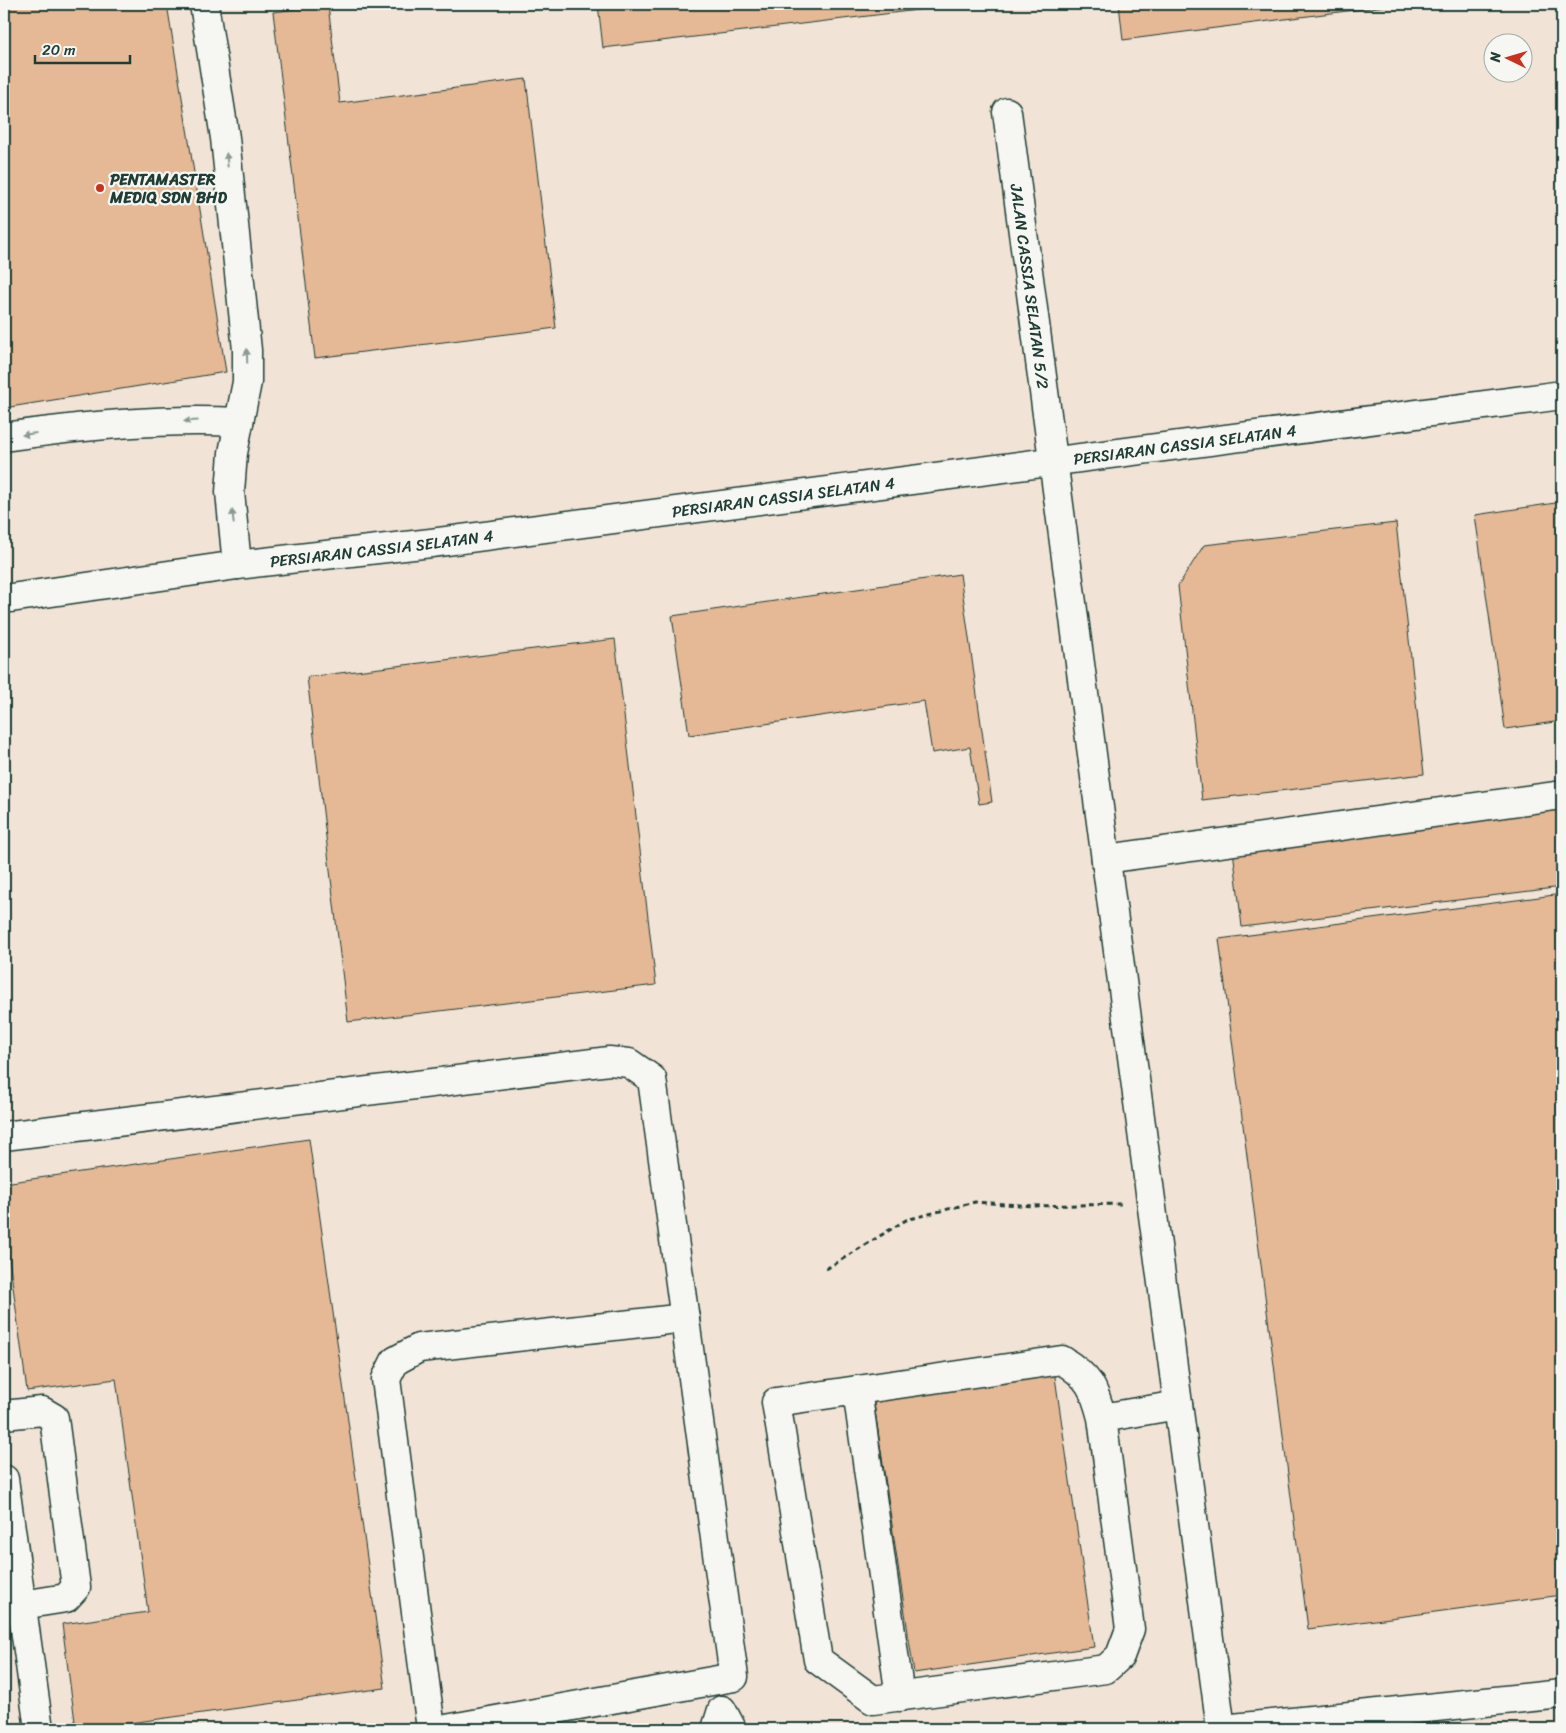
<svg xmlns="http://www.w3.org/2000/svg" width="1566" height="1733" viewBox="0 0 1566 1733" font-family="Sriracha,sans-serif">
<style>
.built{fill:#f1e3d6;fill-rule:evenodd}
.building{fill:#e5b896;stroke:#1f3d34}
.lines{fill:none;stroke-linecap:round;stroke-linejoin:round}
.minor-casing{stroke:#1f3d34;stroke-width:31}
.path{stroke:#1f3d34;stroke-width:3;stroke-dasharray:5 4;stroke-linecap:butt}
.minor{stroke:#f6f6f2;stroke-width:28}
.oneway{fill:#8a9a93}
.poi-dot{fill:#c8321e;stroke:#f6f6f2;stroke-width:2}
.labels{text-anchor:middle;stroke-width:4.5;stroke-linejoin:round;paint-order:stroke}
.poi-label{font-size:16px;font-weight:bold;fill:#1f3d34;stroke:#f6f6f2;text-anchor:start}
.street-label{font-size:16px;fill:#1f3d34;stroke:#f6f6f2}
</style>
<rect width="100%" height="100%" fill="#f6f6f2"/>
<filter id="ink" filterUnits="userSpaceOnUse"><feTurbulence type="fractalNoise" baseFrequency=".02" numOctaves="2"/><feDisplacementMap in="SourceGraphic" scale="10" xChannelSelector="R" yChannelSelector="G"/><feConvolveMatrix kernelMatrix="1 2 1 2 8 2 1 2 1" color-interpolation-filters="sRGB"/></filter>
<g filter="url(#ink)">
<path class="built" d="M4 4H1562V1729H4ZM1494 42H1524V72H1494Z"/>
<path class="building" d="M4 4H167L226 372 4 408Z
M598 4H959V5L603 48Z
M1119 4H1401L1123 40Z
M328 5 340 103 526 79 556 328 315 358 273 12Z
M1562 502V721L1505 729 1475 515Z
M1396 523 1424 774 1202 800 1178 586 1204 545Z
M960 574 992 802 979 804 970 747 932 753 924 701 689 735 672 616Z
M615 639 656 985 348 1022 307 677Z
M1559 809 1562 839V887L1242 927 1233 850Z
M1562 894V1595L1308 1629 1219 939Z
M309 1139 385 1688 86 1729H76L62 1624 148 1612 116 1379 27 1391 4 1220V1183Z
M1054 1370 1094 1647 914 1673 873 1397Z"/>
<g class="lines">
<g class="minor-casing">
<g id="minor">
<path d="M204 4 225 138 247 350V382L233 453 230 492 237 565"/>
<path id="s1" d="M1007 112 1221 1729"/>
<path d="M4 437C82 426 161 418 239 422"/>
<path id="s2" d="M4 599 237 565 431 543 1562 395"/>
<path d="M1106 859 1562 795"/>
<path d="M4 1136 609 1061 629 1063 652 1079 734 1677 446 1729"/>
<path d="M857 1390 900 1697"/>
<path d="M4 1415 42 1411 54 1418 76 1587 66 1598 22 1605"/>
<path d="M1102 1418C1094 1387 1089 1377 1062 1360L776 1402 818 1660 873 1700 1106 1669 1120 1656 1130 1629 1102 1418 1178 1405"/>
<path d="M4 1479 39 1729"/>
<path d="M431 1729 386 1379 395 1361 419 1348 685 1318"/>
<path d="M716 1729 722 1710 732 1729"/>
<path d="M1223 1729 1562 1694"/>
</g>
</g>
<path class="path" d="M826 1269 906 1220 975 1202 1034 1206 1121 1204"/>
<use href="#minor" class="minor"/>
</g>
<defs><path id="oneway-solid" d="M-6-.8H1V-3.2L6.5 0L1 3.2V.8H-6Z" transform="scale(1.25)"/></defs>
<g class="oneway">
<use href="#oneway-solid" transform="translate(227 160) rotate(-96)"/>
<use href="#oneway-solid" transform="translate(247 356) rotate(-92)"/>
<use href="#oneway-solid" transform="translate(191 421) rotate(177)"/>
<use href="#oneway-solid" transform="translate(29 434) rotate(172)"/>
<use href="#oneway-solid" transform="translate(233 517) rotate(-96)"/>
</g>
</g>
<circle class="poi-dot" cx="100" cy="188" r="5"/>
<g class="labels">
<g class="poi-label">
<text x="110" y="185">PENTAMASTER<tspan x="110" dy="18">MEDIQ SDN BHD</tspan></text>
</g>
<g class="street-label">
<text dy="6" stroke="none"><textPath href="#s1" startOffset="176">JALAN CASSIA SELATAN 5/2</textPath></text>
<text dy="6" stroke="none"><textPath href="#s2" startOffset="1191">PERSIARAN CASSIA SELATAN 4</textPath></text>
<text dy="6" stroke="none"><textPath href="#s2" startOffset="786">PERSIARAN CASSIA SELATAN 4</textPath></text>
<text dy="6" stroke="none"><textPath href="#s2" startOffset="381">PERSIARAN CASSIA SELATAN 4</textPath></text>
</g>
</g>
<rect width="1566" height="1733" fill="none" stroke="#f6f6f2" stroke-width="20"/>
<rect x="10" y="10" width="1546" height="1713" fill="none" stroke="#1f3d34" stroke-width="2" filter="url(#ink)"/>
<g transform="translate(1508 58) rotate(275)"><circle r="24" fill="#f6f6f2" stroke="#a0aca6"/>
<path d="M0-4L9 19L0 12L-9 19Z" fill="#c8321e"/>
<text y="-8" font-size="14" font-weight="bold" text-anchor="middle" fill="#1f3d34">N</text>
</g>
<path d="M35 55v8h95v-8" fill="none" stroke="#1f3d34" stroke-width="2.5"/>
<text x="42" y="55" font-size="15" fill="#1f3d34" stroke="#f6f6f2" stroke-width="4" paint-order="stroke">20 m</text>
</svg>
